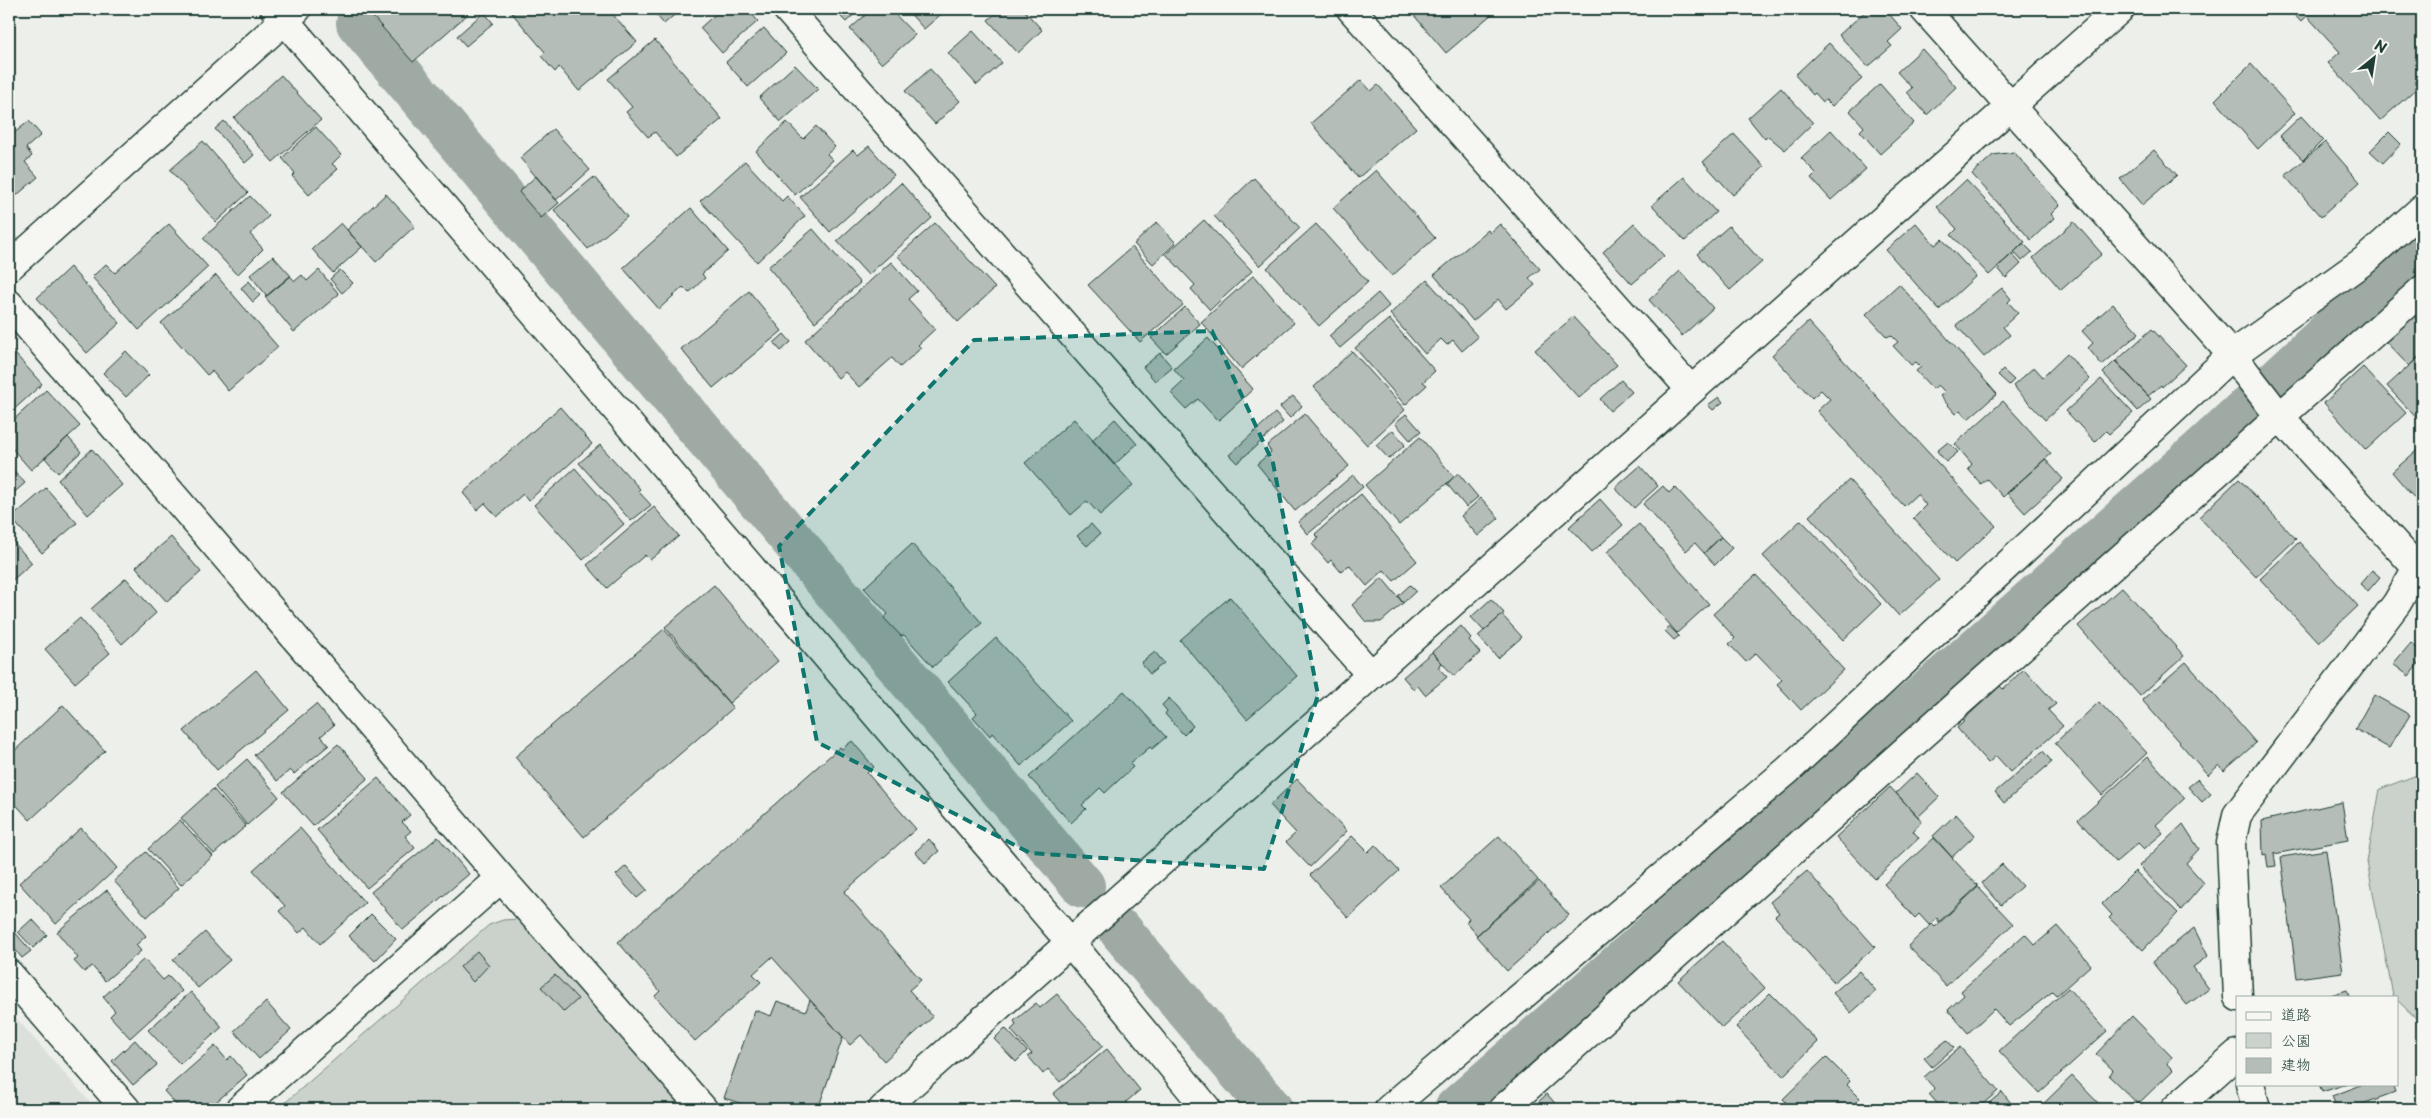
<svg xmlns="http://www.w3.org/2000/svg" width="2431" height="1118" viewBox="0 0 2431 1118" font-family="'Playpen Sans','Klee One',sans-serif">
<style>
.built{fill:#dce0db}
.green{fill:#cbd2cc;stroke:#758880}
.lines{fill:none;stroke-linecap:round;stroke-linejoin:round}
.canal{stroke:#9faaa4;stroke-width:44}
.building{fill:#b4bdb8;stroke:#1f3d34}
.street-casing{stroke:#1f3d34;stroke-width:31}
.secondary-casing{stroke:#1f3d34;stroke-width:31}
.street{stroke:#f6f6f2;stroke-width:28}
.secondary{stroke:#f6f6f2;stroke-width:28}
.marked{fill:#0f766e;fill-opacity:0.2;stroke:#0f766e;stroke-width:4;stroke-dasharray:10 6;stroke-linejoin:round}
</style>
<rect width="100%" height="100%" fill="#edefea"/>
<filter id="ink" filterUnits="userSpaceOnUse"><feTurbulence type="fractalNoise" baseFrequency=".02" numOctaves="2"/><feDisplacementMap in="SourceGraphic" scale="10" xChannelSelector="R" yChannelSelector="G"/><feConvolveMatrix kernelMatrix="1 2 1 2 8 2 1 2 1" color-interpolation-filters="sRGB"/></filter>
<g filter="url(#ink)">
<path class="built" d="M9 1010 96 1109H9Z"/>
<path class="green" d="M2422 773V1024L2397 1000V997L2393 995 2367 862 2380 789Z
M518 919 687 1109H278L489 925 503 920Z"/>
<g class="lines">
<path class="canal" d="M358 23 1083 886
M1121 931 1271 1109
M1456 1109 2205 447 2422 246"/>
</g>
<path class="building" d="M382 9H464L468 14 413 62 373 17Z
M514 9H608L637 42 579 91 559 67 555 72 541 56 545 52 511 12Z
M651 9H681L664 24Z
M721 9H747L758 21 722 53 700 28Z
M833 9H857L859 10 846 22Z
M872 9H890L915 35 882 64 850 29Z
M906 9H947L924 29Z
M1001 9H1023L1042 30 1018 53 988 20Z
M1417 9H1489L1493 13 1446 53 1412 13Z
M1868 9H1885L1902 29 1888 42 1892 46 1868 67 1839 35Z
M2289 9H2419L2422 12V77L2417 82 2420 85 2380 121 2328 63 2340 52 2307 16 2301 22Z
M484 12 493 23 466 46 457 36Z
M764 28 786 53 748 87 726 62Z
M973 31 1002 63 977 85 948 53Z
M655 40 722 119 676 157 655 132 648 137 626 112 632 107 608 79Z
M1829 43 1862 79 1832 106 1826 100 1823 102 1815 93 1813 95 1795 75Z
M1922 49 1956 87 1927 115 1907 92 1912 88 1897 72Z
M2251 64 2295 113 2258 149 2215 100Z
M795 65 818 89 781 122 759 98Z
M930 69 960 101 935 124 905 91Z
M281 75 321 120 273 162 234 118Z
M1361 80 1371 91 1378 85 1416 128 1358 178 1311 123Z
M1880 84 1914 123 1880 154 1860 131 1864 127 1850 111Z
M1781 88 1813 123 1785 150 1768 136 1765 139 1748 118Z
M2301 116 2323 140 2303 160 2280 136Z
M29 121 41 135 26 148 32 156 25 162 38 177 9 202V129L13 134Z
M224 121 254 155 245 163 215 129Z
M787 122 803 139 816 126 835 147 827 154 833 160 795 195 756 151Z
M316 127 341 155 332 164 338 169 309 195 292 176 295 173 282 158Z
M553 129 590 170 556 200 520 158Z
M1831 130 1866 169 1831 200 1811 178 1816 173 1801 158Z
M2389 132 2401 144 2383 163 2370 151Z
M1734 134 1764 167 1733 195 1703 162Z
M203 141 248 193 216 222 170 170Z
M2325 142 2360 182 2321 217 2285 176Z
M869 146 894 175 830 232 800 197 853 150 858 155Z
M2154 150 2177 175 2142 205 2120 179Z
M2014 152 2060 205 2051 214 2054 218 2031 240 1972 174 1993 155Z
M745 161 782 201 787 196 805 216 757 262 700 201Z
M1376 170 1435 238 1392 276 1333 208Z
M536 176 559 203 541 218 519 192Z
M594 177 627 217 588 249 554 210Z
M1684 177 1716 212 1685 241 1652 205Z
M1254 178 1300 228 1260 266 1214 216Z
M1966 180 2025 242 1989 275 1951 235 1957 229 1937 207Z
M901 183 932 218 868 275 837 241Z
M386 194 415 226 376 262 347 230Z
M250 196 269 216 250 234 263 249 237 275 203 238Z
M691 208 728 251 702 274 705 278 689 293 683 287 659 309 623 268Z
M1204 220 1252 271 1210 310 1191 289 1195 285 1166 254Z
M1157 222 1176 243 1153 264 1134 244Z
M2074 222 2102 254 2061 290 2033 258Z
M341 223 362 247 333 273 312 249Z
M935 223 995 288 958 322 898 256Z
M1634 223 1664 256 1632 284 1603 252Z
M1916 223 1935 245 1942 239 1976 276 1939 310 1886 250Z
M169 224 208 267 139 330 92 277 106 264 115 273Z
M1316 224 1368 282 1319 326 1267 268Z
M1500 224 1540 269 1529 278 1535 285 1506 309 1498 299 1473 321 1434 275 1488 230 1490 233Z
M1729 226 1762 262 1730 290 1697 254Z
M813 229 860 283 815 322 768 267Z
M2023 243 2032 252 2022 261 2014 252Z
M1132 247 1183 305 1140 342 1088 285Z
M2012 254 2021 264 2006 278 1997 267Z
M273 256 291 276 267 296 250 275Z
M891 262 917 291 908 299 935 329 918 345 921 348 900 367 892 358 859 387 845 372 838 378 805 340Z
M70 267 120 323 87 353 37 298Z
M319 270 339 294 294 332 265 297 290 276 295 281 302 275 307 281Z
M340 270 353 283 342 293 330 279Z
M1680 271 1713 308 1682 336 1649 300Z
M216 275 278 347 228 391 212 371 207 375 161 323Z
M1254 275 1294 323 1241 369 1201 322Z
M1427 280 1478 337 1462 351 1453 340 1447 345 1441 339 1425 354 1390 314Z
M249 281 260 295 253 302 241 288Z
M1899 284 1997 394 1968 419 1960 410 1956 414 1940 396 1945 392 1938 385 1933 389 1916 371 1921 367 1916 362 1911 365 1893 346 1898 342 1891 335 1887 337 1866 314Z
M2002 288 2011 299 2008 302 2018 313 2003 327 2010 335 1984 357 1956 325Z
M749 291 782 331 713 388 681 349Z
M1378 293 1389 306 1340 348 1329 336Z
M2113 304 2139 333 2102 365 2088 348 2093 343 2082 331Z
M1185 307 1200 324 1166 354 1151 338Z
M2414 316 2422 325V354L2409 366 2386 342Z
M1573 317 1617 365 1579 398 1535 350Z
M1389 319 1435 371 1423 382 1427 385 1405 405 1355 348Z
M1808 322 1996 526 1955 563 1913 518 1926 505 1917 494 1904 506 1817 411 1830 399 1821 390 1812 398 1772 355Z
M2152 329 2186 365 2162 387 2161 385 2148 396 2116 361Z
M784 334 791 342 781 351 774 343Z
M1208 338 1253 389 1218 421 1198 399 1186 409 1171 393 1184 381 1174 369Z
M9 347 42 384 9 414Z
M126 351 149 375 126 397 103 373Z
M1352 351 1405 410 1367 445 1314 387Z
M1160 353 1172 367 1155 381 1143 367Z
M2067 354 2090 379 2045 420 2013 386 2034 367 2043 377Z
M2421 355 2422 356V424L2387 386Z
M2115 361 2151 399 2138 411 2103 373Z
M2363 367 2406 413 2366 450 2324 403Z
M2003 370 2014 380 2009 385 1998 375Z
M2101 379 2133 413 2109 434 2106 431 2095 442 2066 411Z
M1621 380 1632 392 1610 411 1600 399Z
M46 390 80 426 31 470 9 445V424Z
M1293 396 1302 406 1290 418 1280 407Z
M1719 397 1723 402 1713 410 1708 405Z
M2003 401 2051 454 2003 497 1987 479 1981 484 1968 469 1972 464 1955 444Z
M560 407 592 444 528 501 523 494 497 517 485 503 477 510 463 493Z
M1275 413 1283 422 1237 463 1229 455Z
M1305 414 1349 466 1295 511 1257 464 1271 452 1267 446Z
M1406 414 1421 431 1410 440 1395 423Z
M1074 419 1133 485 1100 515 1087 501 1071 515 1025 463Z
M1115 419 1137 444 1114 465 1092 440Z
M1393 430 1405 445 1389 459 1376 445Z
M68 437 81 452 58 473 45 458Z
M1420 437 1454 477 1399 525 1365 485Z
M1948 442 1958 452 1946 462 1937 451Z
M600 445 640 489 638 491 651 505 631 521 579 463Z
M2422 446V507L2392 472Z
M92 449 122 485 88 515 58 480Z
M2045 459 2063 479 2025 513 2007 493Z
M9 465 25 483 9 497Z
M1640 466 1658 486 1634 508 1615 488Z
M575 468 624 524 583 560 534 505Z
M1458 473 1478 497 1466 507 1447 484Z
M1353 475 1363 487 1308 534 1298 522Z
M2239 479 2296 539 2256 577 2199 517Z
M1849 480 1939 580 1899 616 1809 516Z
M1663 486 1669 493 1675 487 1721 537 1704 553 1695 543 1686 551 1643 504Z
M46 488 77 523 42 553 11 518Z
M1361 494 1417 561 1394 581 1384 570 1367 586 1349 565 1341 572 1331 560 1328 563 1312 544 1319 538 1315 534Z
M1481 498 1499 518 1478 536 1461 516Z
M1600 499 1623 525 1592 552 1569 527Z
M654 507 679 536 650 560 645 555 607 588 587 565Z
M1801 520 1881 604 1843 640 1763 556Z
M1091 524 1100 534 1087 546 1077 536Z
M1639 524 1709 604 1677 633 1607 552Z
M9 537 32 563 9 583Z
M171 537 201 572 167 602 136 567Z
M1721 537 1732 548 1715 565 1704 553Z
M2299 542 2358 606 2319 643 2260 579Z
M912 544 982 623 933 667 904 635 901 636 884 618 888 614 864 588Z
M2372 570 2380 577 2368 591 2360 584Z
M1756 575 1844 670 1801 710 1777 684 1782 680 1756 653 1746 662 1729 644 1735 638 1713 614Z
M126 578 156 613 122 644 91 609Z
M1382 578 1403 603 1381 622H1366L1352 605Z
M714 585 778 661 729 703 665 627Z
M1410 585 1416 591 1403 603 1398 596Z
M2122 587 2184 656 2140 696 2078 626Z
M1230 597 1297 676 1247 719 1180 640Z
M1491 599 1504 613 1484 631 1471 617Z
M1502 615 1522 637 1498 658 1478 636Z
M80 618 110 653 75 683 45 649Z
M1461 626 1471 638 1469 640 1480 653 1454 676 1432 652Z
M1670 627 1679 636 1674 640 1665 631Z
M664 629 733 708 584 837 515 757Z
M996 638 1071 721 1021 766 992 733 990 736 973 717 977 713 948 682Z
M2411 643 2422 652V659L2409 676 2393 664Z
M1155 652 1164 663 1150 674 1141 663Z
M1432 652 1442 663 1438 667 1447 677 1425 695 1418 686 1414 690 1403 677Z
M2186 662 2256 743 2224 771 2219 765 2208 775 2142 700Z
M2024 669 2056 704 2048 710 2063 726 2011 772 1996 756 1988 763 1957 728 1965 721 1963 720 2000 686 2003 689Z
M256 670 289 710 217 770 184 731Z
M1124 691 1166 737 1152 749 1150 747 1130 764 1133 767 1105 793 1100 788 1082 805 1086 809 1071 823 1029 777Z
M2374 695 2410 715 2389 748 2355 729Z
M1169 698 1193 726 1184 735 1165 714 1167 711 1162 705Z
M2099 702 2147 753 2102 795 2055 743Z
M316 704 334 725 321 736 329 745 294 774 290 770 277 781 254 755Z
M63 705 105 751 30 820 9 797V756Z
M852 741 874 767 867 773 916 829 844 892 921 980 909 990 933 1017 884 1061 861 1035 850 1045 772 957 753 974 761 982 695 1041 655 996 660 991 618 942 840 747 842 749Z
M338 744 368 778 313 826 283 792Z
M2043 751 2052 762 2004 803 1995 792Z
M2148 757 2185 798 2156 825 2163 833 2144 849 2138 843 2116 862 2078 820Z
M247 759 279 797 247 825 215 787Z
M1917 773 1939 797 1918 817 1896 793Z
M378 778 410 815 402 822 411 831 405 836 415 848 367 888 317 830Z
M1297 779 1347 831 1310 867 1286 842 1296 833 1270 805Z
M2198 779 2211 794 2202 802 2188 787Z
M1890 787 1922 821 1913 831 1919 838 1875 879 1836 837Z
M213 789 246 826 214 854 181 818Z
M2342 802 2348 840 2274 854 2276 866 2268 867 2266 854 2263 855 2262 821Z
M1956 814 1975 835 1952 857 1933 836Z
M180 820 213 856 181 885 148 849Z
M2183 824 2199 849 2186 863 2204 883 2181 910 2139 866Z
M81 828 117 868 56 924 19 883Z
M300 828 365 903 320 944 306 927 299 933 279 911 285 906 253 870Z
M1352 836 1368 852 1375 845 1399 871 1348 918 1310 875Z
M1499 836 1538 880 1477 935 1466 922 1469 919 1441 888Z
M438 837 469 874 403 930 371 892Z
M1934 838 1978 886 1939 922 1937 918 1929 925 1919 914 1915 918 1884 884Z
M929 839 939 851 925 863 915 852Z
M2326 850 2343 972 2297 978 2281 857Z
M146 852 179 888 147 917 114 881Z
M2002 864 2022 886 2001 905 1982 883Z
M626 866 647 890 637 898 616 875Z
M1807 871 1875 947 1834 982 1775 916 1779 913 1770 902Z
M2135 871 2178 913 2143 950 2109 918 2112 915 2102 904Z
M1539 881 1569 915 1507 971 1476 936Z
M1978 887 2013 924 1946 986 1908 946 1932 924 1935 927Z
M107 890 146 936 136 945 141 951 105 981 92 966 84 972 74 961 78 958 57 932Z
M371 914 396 939 375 961 349 936Z
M32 919 47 935 33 948 18 932Z
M2057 926 2091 965 2056 996 2052 992 2009 1026 1994 1009 1968 1033 1948 1010 1964 995 1961 991 2025 934 2035 945Z
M2194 928 2208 956 2193 967 2209 989 2187 1005 2152 962Z
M12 929 31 951 22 958 9 942V933Z
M205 932 230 960 198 988 173 960Z
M1722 941 1765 988 1722 1028 1678 981Z
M477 951 489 965 473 982 460 967Z
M144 959 163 980 168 976 182 991 130 1038 110 1016 115 1011 103 997Z
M1859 971 1876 991 1851 1013 1833 993Z
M555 975 578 999 564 1012 541 987Z
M2068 988 2107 1031 2039 1093 1999 1051Z
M2347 990 2349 997H2324Z
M191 992 222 1027 180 1064 148 1030Z
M1770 993 1818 1042 1783 1076 1736 1027Z
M1057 994 1103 1046 1060 1082 1048 1069 1043 1074 1028 1056 1032 1054 1011 1030 1016 1025 1014 1021 1036 1003 1040 1008Z
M810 1000 843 1037 818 1109H758L724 1098 755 1010 771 1016 777 1001 806 1011Z
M266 1002 291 1030 259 1059 234 1031Z
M2132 1016 2172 1057 2167 1064 2173 1070 2138 1104 2109 1076 2113 1070 2096 1054Z
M1005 1028 1027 1051 1016 1062 994 1039Z
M135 1040 157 1065 133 1085 112 1061Z
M1947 1040 1954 1048 1932 1067 1924 1058Z
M215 1046 227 1060 231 1056 247 1075 208 1109H180L164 1091Z
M1960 1047 1998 1091 1977 1109H1942L1929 1094 1935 1089 1924 1077Z
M1107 1049 1140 1090 1126 1102 1132 1108 1066 1109 1053 1094Z
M1826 1057 1850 1081 1847 1085 1860 1098 1849 1109H1793L1783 1099Z
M2072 1076 2104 1109H2038Z
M2319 1084H2347L2322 1092Z
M2364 1084H2392L2395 1092 2349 1109H2337L2332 1096Z
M2002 1092 2016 1109H1982Z
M1547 1094 1560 1109H1530Z"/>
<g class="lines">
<g class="street-casing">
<path id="street" d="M787 9 1371 675
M1351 9 1691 390
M1924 9 2232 355 2279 416 2417 568
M9 304 501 878 703 1109
M2238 997 2231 843 2237 815 2397 603 2417 568 2422 563
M2250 1084 2256 1109
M240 1109 501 878
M883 1109 2120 9
M1389 1109 1788 770 2232 355 2365 260 2422 209
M1503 1109 2422 290
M2175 1109 2237 1054"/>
</g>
<g class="secondary-casing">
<path id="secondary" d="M275 9 1070 942 1207 1109
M9 267 297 9
M9 974 126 1109"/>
</g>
<use href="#street" class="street"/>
<use href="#secondary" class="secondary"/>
</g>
</g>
<path class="marked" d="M1212 331 1273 463 1318 695 1264 869 1030 853 817 742 779 546 974 340Z"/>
<rect width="2431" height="1118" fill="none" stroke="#f6f6f2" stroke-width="30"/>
<rect x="15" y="15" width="2401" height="1088" fill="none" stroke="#1f3d34" stroke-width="2" filter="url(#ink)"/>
<rect x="2236" y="996" width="162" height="90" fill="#f6f6f2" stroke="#a0aca6"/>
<rect x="2246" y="1012" width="25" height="8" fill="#f6f6f2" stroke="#a0aca6"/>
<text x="2281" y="1020" font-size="15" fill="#1f3d34">道路</text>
<rect x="2246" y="1033" width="25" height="15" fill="#cbd2cc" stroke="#a0aca6"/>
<text x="2281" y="1046" font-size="15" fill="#1f3d34">公園</text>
<rect x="2246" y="1058" width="25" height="15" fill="#b4bdb8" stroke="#a0aca6"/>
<text x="2281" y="1070" font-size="15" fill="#1f3d34">建物</text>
<g transform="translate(2374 58) rotate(30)" stroke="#f6f6f2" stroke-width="4" paint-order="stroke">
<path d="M0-4L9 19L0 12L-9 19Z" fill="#1f3d34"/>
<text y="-8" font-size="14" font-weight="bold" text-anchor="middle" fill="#1f3d34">N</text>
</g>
</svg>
